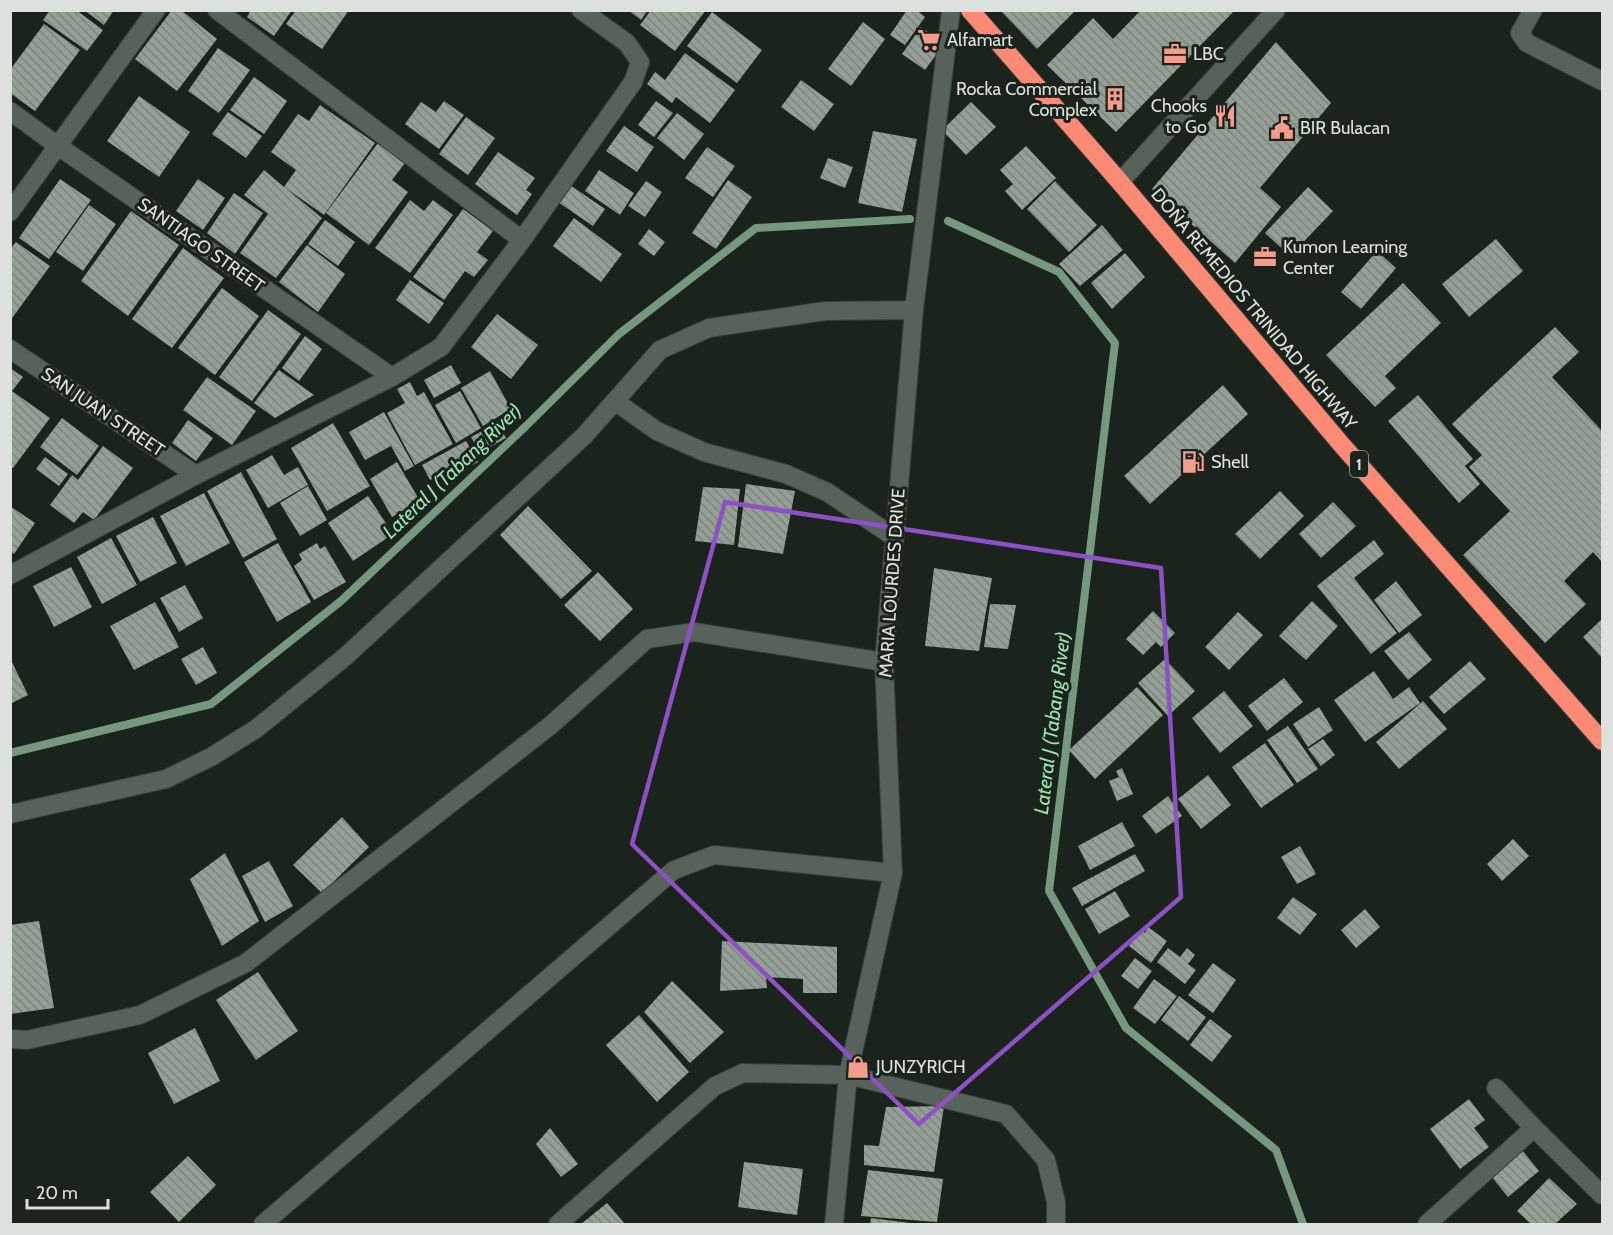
<svg xmlns="http://www.w3.org/2000/svg" width="1613" height="1235" viewBox="0 0 1613 1235" font-family="Cabin,sans-serif">
<style>
.lines{fill:none;stroke-linecap:round;stroke-linejoin:round}
.stream{stroke:#75987f;stroke-width:8}
.building{fill:url(#building-back-hatch)}
.street-casing{stroke:#383f3a;stroke-width:20}
.highway-casing{stroke:#383f3a;stroke-width:20}
.street{stroke:#57625a;stroke-width:18}
.highway{stroke:#fd8a74;stroke-width:18}
.marked{fill:none;stroke:#8e50c5;stroke-width:4.5;stroke-linejoin:round}
.labels{text-anchor:middle;stroke-width:6;stroke-linejoin:round;paint-order:stroke}
.shield{fill:#1a231c;stroke:#a1a8a2;stroke-width:1.5}
.shield-label{font-size:16px;font-weight:bold;fill:#dbe1dc}
.poi-label{font-size:18px;fill:#dbe1dc;stroke:#1a231c;text-anchor:start}
.street-label{font-size:18px;fill:#dbe1dc;stroke:#1a231c}
.water-label{font-size:20px;font-style:italic;fill:#9be3af;stroke:#1a231c}
</style>
<defs>
<pattern id="building-back-hatch" width="6" height="6" patternUnits="userSpaceOnUse" patternTransform="scale(1.5)"><rect width="6" height="6" fill="#949f96"/><path d="M-1 5l2 2M0 0l6 6M5-1l2 2" fill="none" stroke="#7b847d"/></pattern>
</defs>
<rect width="100%" height="100%" fill="#1a231c"/>
<g class="lines">
<path class="stream" d="M948 221 1059 272 1115 343 1049 891 1126 1028 1276 1150 1303 1224
M10 753 211 704 341 601 526 426 619 334 756 228 910 219"/>
</g>
<path class="building" d="M50 10H76L103 30 87 51 43 20Z
M84 10H114L104 25Z
M172 10H181L217 39 177 91 135 59Z
M251 10H292L274 36 247 17Z
M296 10H349L322 49 286 24Z
M628 10H648L641 20Z
M651 10H706L675 51 640 25Z
M907 10H916L925 17 905 45 890 35Z
M1000 10H1076L1037 49Z
M1141 10H1235L1116 132 1047 65 1093 18 1113 39Z
M712 12 762 50 737 83 687 46Z
M863 22 885 39 851 86 828 69Z
M44 24 80 50 35 111 10 93V70Z
M921 27 944 44 925 70 902 54Z
M1276 42 1331 103 1260 188 1281 207 1235 263 1152 189Z
M218 48 250 70 219 113 188 91Z
M685 53 735 90 710 123 676 97 672 103 647 84 655 72 665 80Z
M254 77 287 101 264 134 230 110Z
M801 80 834 104 814 131 781 107Z
M139 96 190 132 159 177 107 141Z
M444 101 464 115 439 149 405 124 421 102 436 112Z
M656 101 673 113 654 137 638 125Z
M971 102 996 127 966 155 942 130Z
M320 105 375 143 324 215 287 189 322 218 276 278 240 253 268 214 244 195 264 170 284 187 296 170 271 152 298 114 309 121Z
M228 112 262 136 246 158 212 134Z
M677 113 704 134 684 160 657 138Z
M466 117 495 138 468 175 439 154Z
M624 126 654 147 637 172 606 151Z
M873 131 917 139 902 212 858 203Z
M378 143 405 163 392 180 408 192 369 245 326 213Z
M1026 146 1056 178 1022 210 1005 191 1013 184 1000 170Z
M707 147 735 166 713 197 685 178Z
M498 152 535 178 526 190 532 194 517 215 475 184Z
M828 158 853 167 845 188 820 178Z
M599 170 634 193 620 215 585 191Z
M60 179 91 200 49 259 19 238Z
M198 179 225 198 203 230 176 211Z
M728 180 752 197 716 249 692 233Z
M646 181 662 192 645 217 628 206Z
M1055 181 1097 225 1069 252 1027 209Z
M570 185 605 209 593 226 558 202Z
M1308 187 1333 211 1290 256 1265 233Z
M234 193 263 213 235 254 207 233Z
M410 200 424 211 433 200 453 215 410 273 375 248Z
M89 205 116 224 83 271 56 252Z
M463 209 493 231 477 252 488 260 474 277 465 271 444 300 413 277Z
M131 211 179 245 128 316 81 281Z
M574 218 622 254 601 282 553 246Z
M325 220 355 242 338 266 308 244Z
M1102 225 1123 250 1080 286 1059 264Z
M649 229 665 242 654 256 638 244Z
M1496 239 1523 271 1469 317 1442 284Z
M16 242 50 266 10 321V249Z
M307 245 345 274 318 312 279 282Z
M183 248 224 278 172 348 132 319Z
M1377 251 1396 268 1361 309 1341 292Z
M1125 253 1145 277 1112 309 1091 283Z
M410 280 444 303 429 324 396 300Z
M1403 283 1441 323 1385 376 1396 388 1375 407 1326 355Z
M222 288 259 316 215 375 178 348Z
M268 310 301 334 252 401 219 377Z
M497 314 538 345 511 379 471 347Z
M1555 327 1579 352 1552 377 1602 431V562L1593 552 1564 581 1586 604 1545 643 1463 555 1510 511 1469 467 1482 455 1452 424Z
M305 336 322 349 299 381 282 368Z
M451 365 461 383 434 398 424 380Z
M10 368 23 377 12 391 50 418 13 468 10 467Z
M279 370 314 395 275 418 254 403Z
M490 371 511 409 483 426 461 388Z
M207 377 256 411 232 445 183 410Z
M410 382 417 396 424 392 453 444 415 465 387 413 405 403 397 389Z
M1223 385 1248 414 1150 504 1124 476Z
M460 391 481 428 456 443 435 405Z
M1418 395 1473 459 1465 466 1480 484 1459 503 1388 421Z
M384 412 414 466 405 471 391 446 365 460 349 432Z
M62 418 99 446 77 475 40 447Z
M188 420 213 438 196 461 172 443Z
M333 423 370 486 327 511 291 448Z
M497 423 506 438 480 453 471 437Z
M466 441 478 462 458 473 455 466 430 480 422 465Z
M103 446 133 468 94 520 83 512 74 523 50 505 72 475 78 480Z
M272 455 284 475 298 467 308 485 268 508 246 470Z
M45 457 68 474 59 486 36 469Z
M397 462 420 501 392 517 370 479Z
M241 472 277 539 243 558 207 491Z
M746 484 795 491 783 554 738 547Z
M308 486 327 520 300 536 280 503Z
M703 487 740 489 734 545 695 541Z
M1280 491 1304 516 1260 559 1235 534Z
M204 493 230 543 186 566 160 516Z
M368 496 393 534 353 561 328 523Z
M1333 502 1356 526 1321 558 1299 534Z
M10 506 35 523 14 554 10 551Z
M528 506 592 571 561 599 500 535Z
M153 517 177 563 140 582 116 536Z
M111 538 137 585 102 604 77 557Z
M1374 540 1384 554 1354 578 1397 633 1371 654 1317 586Z
M278 543 311 602 277 622 244 562Z
M317 543 320 549 325 546 346 582 314 600 294 566 302 560 299 554Z
M71 567 92 607 54 627 33 586Z
M934 568 992 578 979 651 925 646Z
M598 572 633 609 600 641 564 605Z
M1396 581 1422 615 1399 633 1374 600Z
M185 585 203 618 179 632 160 598Z
M1312 601 1338 626 1306 660 1279 636Z
M155 602 179 647 134 670 110 626Z
M990 604 1016 605 1008 649 984 647Z
M1153 611 1175 633 1161 647 1156 642 1143 655 1126 639Z
M1238 612 1263 635 1229 670 1205 647Z
M1602 619V658L1583 637Z
M1409 632 1432 660 1408 680 1384 651Z
M203 647 217 673 196 685 181 659Z
M10 658 28 695 10 704Z
M1165 659 1195 691 1168 716 1138 683Z
M1470 661 1486 679 1444 714 1429 697Z
M1374 671 1393 699 1409 687 1420 703 1365 742 1334 700Z
M1284 678 1303 702 1267 731 1248 706Z
M1137 687 1163 715 1095 779 1069 750Z
M1224 691 1253 726 1220 753 1192 718Z
M1423 701 1447 729 1399 769 1376 742Z
M1319 707 1333 730 1308 747 1293 724Z
M1288 726 1318 769 1297 783 1267 740Z
M1323 739 1335 755 1321 766 1308 749Z
M1265 743 1294 785 1261 808 1232 767Z
M1122 768 1133 794 1117 801 1109 781 1119 777 1116 771Z
M1208 775 1231 805 1201 829 1178 799Z
M1168 796 1182 816 1156 834 1142 816Z
M342 817 369 847 322 893 293 865Z
M1122 822 1135 846 1090 870 1078 846Z
M1513 839 1529 856 1502 881 1487 864Z
M1300 846 1316 874 1297 884 1281 857Z
M225 853 259 921 222 946 190 879Z
M1135 854 1145 871 1082 906 1072 888Z
M269 861 293 906 265 922 242 876Z
M1115 891 1130 916 1099 934 1085 909Z
M1293 897 1317 914 1300 935 1277 918Z
M1365 909 1380 927 1356 948 1341 930Z
M39 921 54 1008 10 1014V925Z
M1148 927 1167 941 1151 963 1129 946 1141 930 1145 933Z
M722 941 837 947V993H803V979L766 977 767 988 720 991Z
M1168 948 1180 957 1187 948 1195 955 1188 964 1196 970 1185 984 1157 962Z
M1135 958 1152 971 1138 989 1121 976Z
M1213 963 1236 980 1213 1013 1188 995Z
M258 972 298 1031 256 1060 216 1000Z
M1154 979 1177 996 1155 1024 1133 1008Z
M672 981 724 1032 690 1063 644 1012Z
M1179 996 1206 1017 1188 1041 1161 1020Z
M639 1015 689 1072 657 1102 606 1045Z
M1210 1019 1232 1036 1212 1062 1190 1045Z
M195 1028 220 1081 174 1104 148 1053Z
M1469 1099 1485 1120 1474 1128 1489 1147 1460 1169 1430 1129Z
M944 1106 934 1172 864 1165V1145L879 1146 886 1107Z
M550 1128 578 1164 561 1177 536 1144Z
M1522 1150 1539 1171 1508 1197 1491 1176Z
M188 1156 216 1185 179 1222 150 1192Z
M744 1162 803 1169 797 1215 738 1207Z
M868 1170 943 1179 937 1222 861 1216Z
M1549 1178 1577 1204 1555 1224H1531L1517 1211Z
M607 1203 625 1224H581Z
M871 1218 910 1223V1224H870Z"/>
<g class="lines">
<g class="street-casing">
<path id="street" d="M217 10 522 240
M1533 10 1520 33 1527 43 1602 81
M10 111 58 146 392 377
M1120 182 1276 10
M10 212 156 10
M10 349 196 475
M616 402 657 431 704 452 786 474 827 492 894 537
M10 575 196 475 392 377 441 347 522 240 633 82 640 62 627 43 581 10
M10 814 166 779 211 757 256 729 346 656 584 436 660 350 709 328 825 311 914 310
M10 1039 27 1040 140 1015 246 963 551 725 647 639 694 632 884 662
M1496 1088 1534 1128 1602 1195
M263 1224 674 870 714 855 893 873
M558 1224 715 1086 743 1073 848 1075 1006 1114 1046 1160 1056 1202V1224
M834 1224 848 1075 893 873 884 662 914 310 951 10
M1427 1224 1534 1128"/>
</g>
<g class="highway-casing">
<path id="highway" d="M970 10 1120 182 1341 444 1602 741"/>
</g>
<use href="#street" class="street"/>
<use href="#highway" class="highway"/>
</g>
<path class="marked" d="M725 502 1161 568 1181 897 919 1124 632 844Z"/>
<defs>
<g id="supermarket-bare" transform="scale(1.8)"><path d="M-6-5.5h2.5l.6 2H6L4.5 2H-2.5L-4.4-4H-6ZM-1.5 3.2a1.3 1.3 0 1 0 .1 0ZM3 3.2a1.3 1.3 0 1 0 .1 0Z" fill="#f49d8c" stroke="#1a231c" stroke-width="2.5" paint-order="stroke"/></g>
<g id="office-bare" transform="scale(1.8)"><path d="M-6-3h4V-5.5h4V-3h4V5H-6ZM-1-4.5V-3h2v-1.5ZM-6 0V1H6V0Z" fill="#f49d8c" stroke="#1a231c" stroke-width="2.5" paint-order="stroke"/></g>
<g id="building-bare" transform="scale(1.8)"><path d="M-4-6H4V6H1V3H-1V6H-4ZM-2.5-4.3h1.7v1.8h-1.7ZM.8-4.3h1.7v1.8H.8ZM-2.5-1h1.7V.8h-1.7ZM.8-1h1.7V.8H.8Z" fill="#f49d8c" stroke="#1a231c" stroke-width="2.5" paint-order="stroke"/></g>
<g id="restaurant-bare" transform="scale(1.8)"><path d="M-5-6h1v4h1v-4h1v4h1v-4h1v5L-1.5 .5V6h-2V.5L-5-1ZM5-6V6H3V1.5H1.5Q1.5-4 5-6Z" fill="#f49d8c" stroke="#1a231c" stroke-width="2.5" paint-order="stroke"/></g>
<g id="civic-bare" transform="scale(1.8)"><path d="M-.6-6.5H3V-4.5H.6V-3L4-1V1h2V6H-6V1h2V-1L-.6-3ZM-1.2 2.5V6h2.4V2.5Z" fill="#f49d8c" stroke="#1a231c" stroke-width="2.5" paint-order="stroke"/></g>
<g id="fuel-bare" transform="scale(1.8)"><path d="M-5.5-6h7V0h2V4h1.3V-2.5L3-4.5l.8-.8L6-3V5H2.5V1h-1V6h-7ZM-4.2-4.7v3.2H.2V-4.7Z" fill="#f49d8c" stroke="#1a231c" stroke-width="2.5" paint-order="stroke"/></g>
<g id="shop-bare" transform="scale(1.8)"><path d="M-5-2.5h2.3a2.7 3.5 0 0 1 5.4 0H5L5.5 6h-11ZM-1.5-2.5h3a1.5 2.3 0 0 0-3 0Z" fill="#f49d8c" stroke="#1a231c" stroke-width="2.5" paint-order="stroke"/></g>
</defs>
<g fill-rule="evenodd">
<use href="#supermarket-bare" x="929" y="40"/>
<use href="#office-bare" x="1175" y="54"/>
<use href="#building-bare" x="1115" y="99"/>
<use href="#restaurant-bare" x="1225" y="116"/>
<use href="#civic-bare" x="1282" y="128"/>
<use href="#office-bare" x="1265" y="257"/>
<use href="#fuel-bare" x="1193" y="462"/>
<use href="#shop-bare" x="858" y="1067"/>
</g>
<g class="labels">
<rect class="shield" x="1350" y="451" width="18" height="26" rx="4.5"/>
<g class="shield-label">
<text x="1359" y="470">1</text>
</g>
<g class="poi-label">
<text x="947" y="46">Alfamart</text>
<text x="1193" y="60">LBC</text>
<text x="1097" y="95" text-anchor="end">Rocka Commercial<tspan x="1097" dy="21">Complex</tspan></text>
<text x="1207" y="112" text-anchor="end">Chooks<tspan x="1207" dy="21">to Go</tspan></text>
<text x="1300" y="134">BIR Bulacan</text>
<text x="1283" y="253">Kumon Learning<tspan x="1283" dy="21">Center</tspan></text>
<text x="1211" y="468">Shell</text>
<text x="876" y="1073">JUNZYRICH</text>
</g>
<g class="street-label">
<text transform="translate(201 245) rotate(35)" y="6">SANTIAGO STREET</text>
<text transform="translate(1254 309) rotate(50)" y="6">DOÑA REMEDIOS TRINIDAD HIGHWAY</text>
<text transform="translate(103 412) rotate(34)" y="6">SAN JUAN STREET</text>
<text transform="translate(892 583) rotate(-86)" y="6">MARIA LOURDES DRIVE</text>
</g>
<g class="water-label">
<text transform="translate(452 471) rotate(-44)" y="7">Lateral J (Tabang River)</text>
<text transform="translate(1052 723) rotate(-83)" y="7">Lateral J (Tabang River)</text>
</g>
</g>
<rect width="1613" height="1235" fill="none" stroke="#dbe1dc" stroke-width="24"/>
<path d="M27 1199v9h81v-9" fill="none" stroke="#dbe1dc" stroke-width="3"/>
<text x="36" y="1199" font-size="18" fill="#dbe1dc" stroke="#1a231c" stroke-width="4.5" paint-order="stroke">20 m</text>
</svg>
